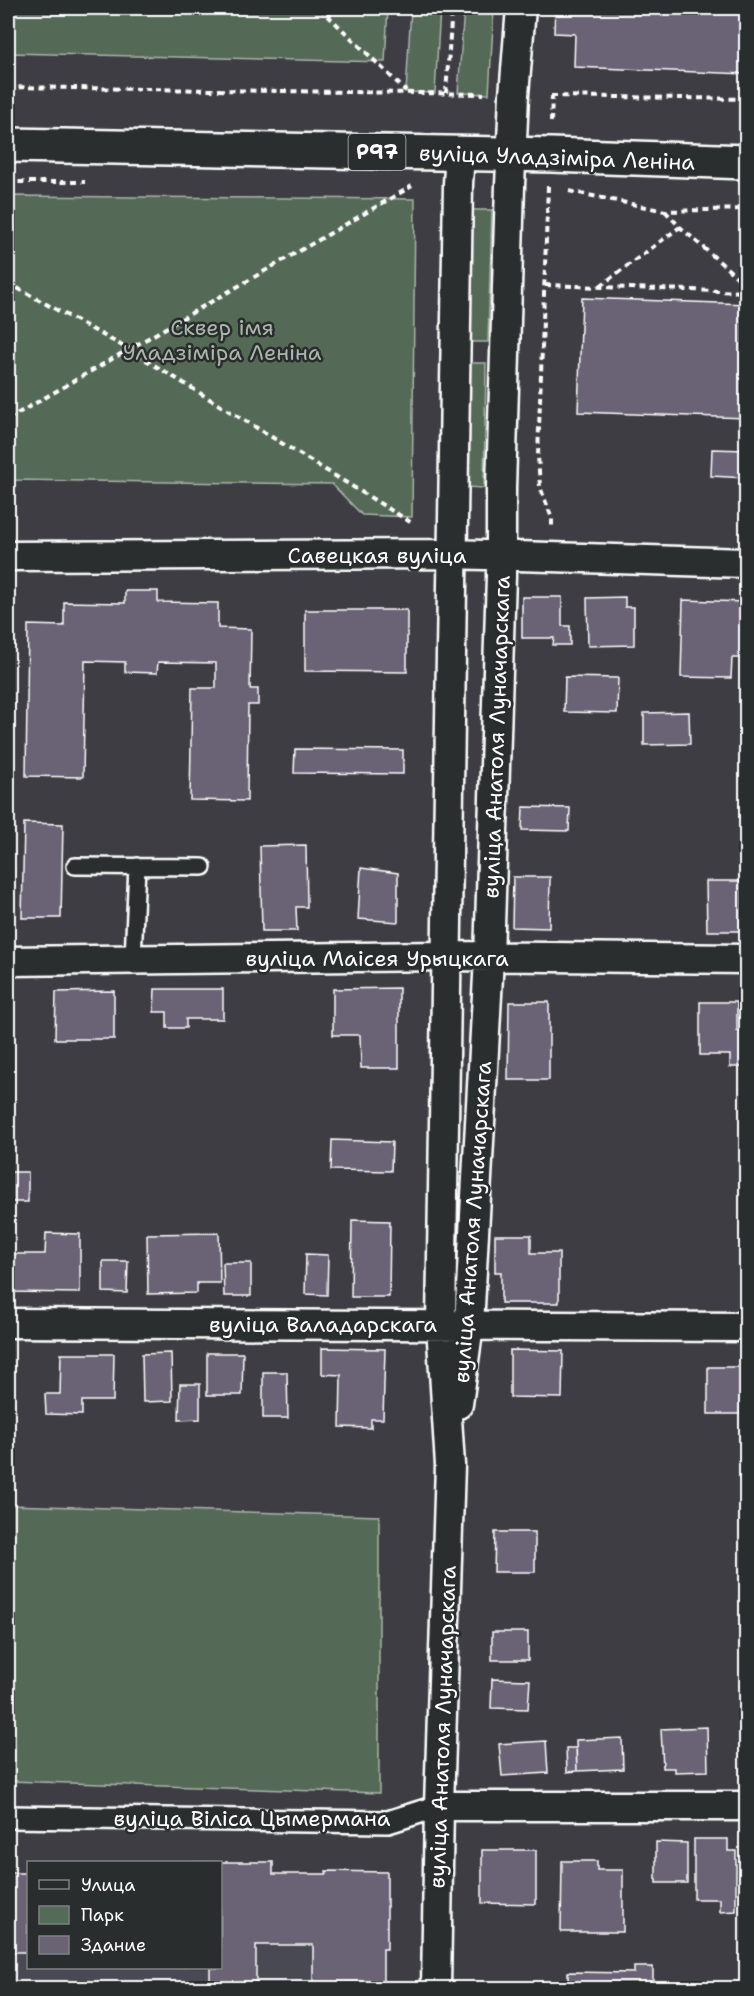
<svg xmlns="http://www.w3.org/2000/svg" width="754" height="1996" viewBox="0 0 754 1996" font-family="'Shantell Sans',sans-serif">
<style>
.built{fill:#4a4852}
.green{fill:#546b57;stroke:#aab5ab;stroke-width:1.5}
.building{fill:#696374;stroke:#fff;stroke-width:1.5}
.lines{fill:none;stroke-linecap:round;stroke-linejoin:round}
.service-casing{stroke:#fff;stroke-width:20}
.pedestrian-casing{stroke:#fff;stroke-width:26}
.minor-casing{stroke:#fff;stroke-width:33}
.primary-casing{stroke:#fff;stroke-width:38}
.path{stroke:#fff;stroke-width:4;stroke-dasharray:6 4.5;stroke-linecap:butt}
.service{stroke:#2a2d2e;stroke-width:15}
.pedestrian{stroke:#2a2d2e;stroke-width:21}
.minor{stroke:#2a2d2e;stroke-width:28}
.primary{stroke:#2a2d2e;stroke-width:33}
.labels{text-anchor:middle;stroke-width:5;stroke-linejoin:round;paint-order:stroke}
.shield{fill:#2a2d2e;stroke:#bfc0c0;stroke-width:1.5}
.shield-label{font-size:21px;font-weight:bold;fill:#fff}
.street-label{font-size:22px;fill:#fff;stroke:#2a2d2e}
.park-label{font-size:22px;fill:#aab5ab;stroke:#2a2d2e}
</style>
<rect width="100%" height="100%" fill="#3d3d43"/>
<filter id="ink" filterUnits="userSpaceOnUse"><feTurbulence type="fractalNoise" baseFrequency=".0167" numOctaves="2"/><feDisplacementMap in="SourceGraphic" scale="12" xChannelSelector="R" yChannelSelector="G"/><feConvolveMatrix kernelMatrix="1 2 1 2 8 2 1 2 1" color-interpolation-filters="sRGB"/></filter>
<g filter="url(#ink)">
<path class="built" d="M187 1862H273L274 1874H326V1871L387 1872V1949H383V1988H8V1873H28V1968H220V1862Z"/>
<path class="green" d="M8 8H388L385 62 8 53Z
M411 8H440L435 93 406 92Z
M464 8H494L489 94 458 93Z
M8 196 415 199 412 517 362 515 332 484 8 480Z
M472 210H492L488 342H470Z
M468 363H486L484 488 466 487Z
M8 1505 379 1516V1793L8 1781Z"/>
<path class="building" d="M218 8H238L237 11 218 10Z
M555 8 746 9V74L574 67 575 34 554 33Z
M582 298 746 304V418L578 412Z
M712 449 746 450V478L711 476Z
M125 591H158V602L218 603V628L251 629 250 689H258V705H248L247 801 190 800 192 688H216V663L158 662 157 673 125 672V662L85 661 83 777 26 776 28 625 64 626V602L125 603Z
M522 597H562V626H570V645H553L554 638H522Z
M625 597V607H634V645L588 646 587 598Z
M683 600 746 602V658H732L731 678 681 677Z
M305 610H407V672L305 671Z
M565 677 618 678 617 713 564 712Z
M689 712 690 744 644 745V713Z
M295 749 403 750V774L294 773Z
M523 807 570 808 569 831 522 830Z
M24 823 63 824 61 918H22Z
M306 845 307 907H296L297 931H262L260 846Z
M361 868 398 873V922L358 919Z
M513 877H550L549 928 512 927Z
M706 881H743V931H707Z
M399 988V1068H361L360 1035H333V989Z
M155 989H223V1019H186V1028H167V1012H154Z
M114 991V1039H55L56 992Z
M509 1002H549V1080H508Z
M700 1002H737V1031H746V1067H730V1055H700Z
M332 1140 392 1142 391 1171 331 1170Z
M8 1172H28V1202H8Z
M352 1220 390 1221 389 1297H351Z
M46 1233 80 1234V1293L8 1292V1254H45Z
M219 1233 220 1283H197V1293L148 1294 147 1234Z
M495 1235H531V1253H559V1303H501V1272H495Z
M306 1254 328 1255 327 1295 305 1294Z
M103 1261H128L127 1293 103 1292Z
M223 1263H251V1296H224Z
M322 1348 385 1349 383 1419H371V1428L340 1427 341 1375 322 1374Z
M510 1350 563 1351 562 1398 510 1397Z
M171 1353 172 1401 143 1402 142 1354Z
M207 1353H243L242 1395H207Z
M61 1354H114L113 1401H82V1415L46 1414 45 1394H60Z
M708 1367H743L744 1414H708Z
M263 1372H287L288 1418H263Z
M180 1384H200V1419L179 1420Z
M495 1532H535V1572H494Z
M492 1632H528V1660H492Z
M492 1679 530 1680 528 1709 491 1708Z
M707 1727 708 1771 675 1772V1768H663L661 1729Z
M622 1738 623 1769 577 1771 576 1740Z
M546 1741 548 1773 502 1776 499 1744Z
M566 1748H576L577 1771 567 1772Z
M694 1839H728V1851H736V1911L720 1912V1899H694Z
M656 1842 687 1843V1883H656Z
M482 1850H536V1904L482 1903Z
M562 1861H597V1870H623V1932H561Z
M187 1862H273V1874H327L326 1871 387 1872V1949H383V1988H313V1945H256V1983H210V1968H220V1862Z
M8 1873H28V1952H8Z
M634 1967H653V1988H568V1972L634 1973Z"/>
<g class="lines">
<g class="service-casing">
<path id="service" d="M75 866 203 867
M133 959 137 866"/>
</g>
<g class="pedestrian-casing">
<path id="pedestrian" d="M8 1817 388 1822 439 1806"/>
</g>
<g class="minor-casing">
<path id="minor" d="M8 556 451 554 746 563
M8 961 445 956 746 959
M8 1323 746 1327
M458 1404 469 1325 489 958 501 576V488L510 186 514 95 521 8
M439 1806H746
M436 1988 439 1806 450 1465 441 1325 458 184 460 153"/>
</g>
<g class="primary-casing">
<path id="primary" d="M8 145 551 155 746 162"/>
</g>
<path class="path" d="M320 8 406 91
M8 87 484 94
M446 93 452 8
M551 96 746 99
M551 122 552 96
M8 182H85
M548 186 538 455 540 487 552 518V527
M569 191 665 211 746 209
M665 211 680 227 746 285
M8 283 128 349 412 523
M545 285 746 292
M600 286 680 227
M8 419 412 186"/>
<use href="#service" class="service"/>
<use href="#pedestrian" class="pedestrian"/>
<use href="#minor" class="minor"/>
<use href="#primary" class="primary"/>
</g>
</g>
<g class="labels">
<rect class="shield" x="348.5" y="134" width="57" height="36" rx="4.5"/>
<g class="shield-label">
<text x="377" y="159">Р97</text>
</g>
<g class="street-label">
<text transform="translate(557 157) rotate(2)" y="8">вуліца Уладзіміра Леніна</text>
<text x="377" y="563">Савецкая вуліца</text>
<text transform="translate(496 737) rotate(-88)" y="8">вуліца Анатоля Луначарскага</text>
<text x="377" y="966">вуліца Маісея Урыцкага</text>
<text transform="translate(472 1222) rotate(-86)" y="8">вуліца Анатоля Луначарскага</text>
<text x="323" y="1332">вуліца Валадарскага</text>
<text transform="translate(442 1727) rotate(-88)" y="8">вуліца Анатоля Луначарскага</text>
<text x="252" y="1826">вуліца Віліса Цымермана</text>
</g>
<g class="park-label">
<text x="222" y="335">Сквер імя<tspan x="222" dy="25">Уладзіміра Леніна</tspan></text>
</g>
</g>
<rect width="754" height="1996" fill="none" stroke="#2a2d2e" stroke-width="30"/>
<rect x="15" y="15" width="724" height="1966" fill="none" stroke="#fff" stroke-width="2" filter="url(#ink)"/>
<rect x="27" y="1861" width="195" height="108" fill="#2a2d2e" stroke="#7f8182" stroke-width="1.5"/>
<rect x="39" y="1880" width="30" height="9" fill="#2a2d2e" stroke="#7f8182" stroke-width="1.5"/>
<text x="81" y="1891" font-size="18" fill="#ffffff">Улица</text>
<rect x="39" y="1906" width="30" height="18" fill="#546b57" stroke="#7f8182" stroke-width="1.5"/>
<text x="81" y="1921" font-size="18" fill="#ffffff">Парк</text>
<rect x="39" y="1936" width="30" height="18" fill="#696374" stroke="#7f8182" stroke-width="1.5"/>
<text x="81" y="1951" font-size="18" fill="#ffffff">Здание</text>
</svg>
